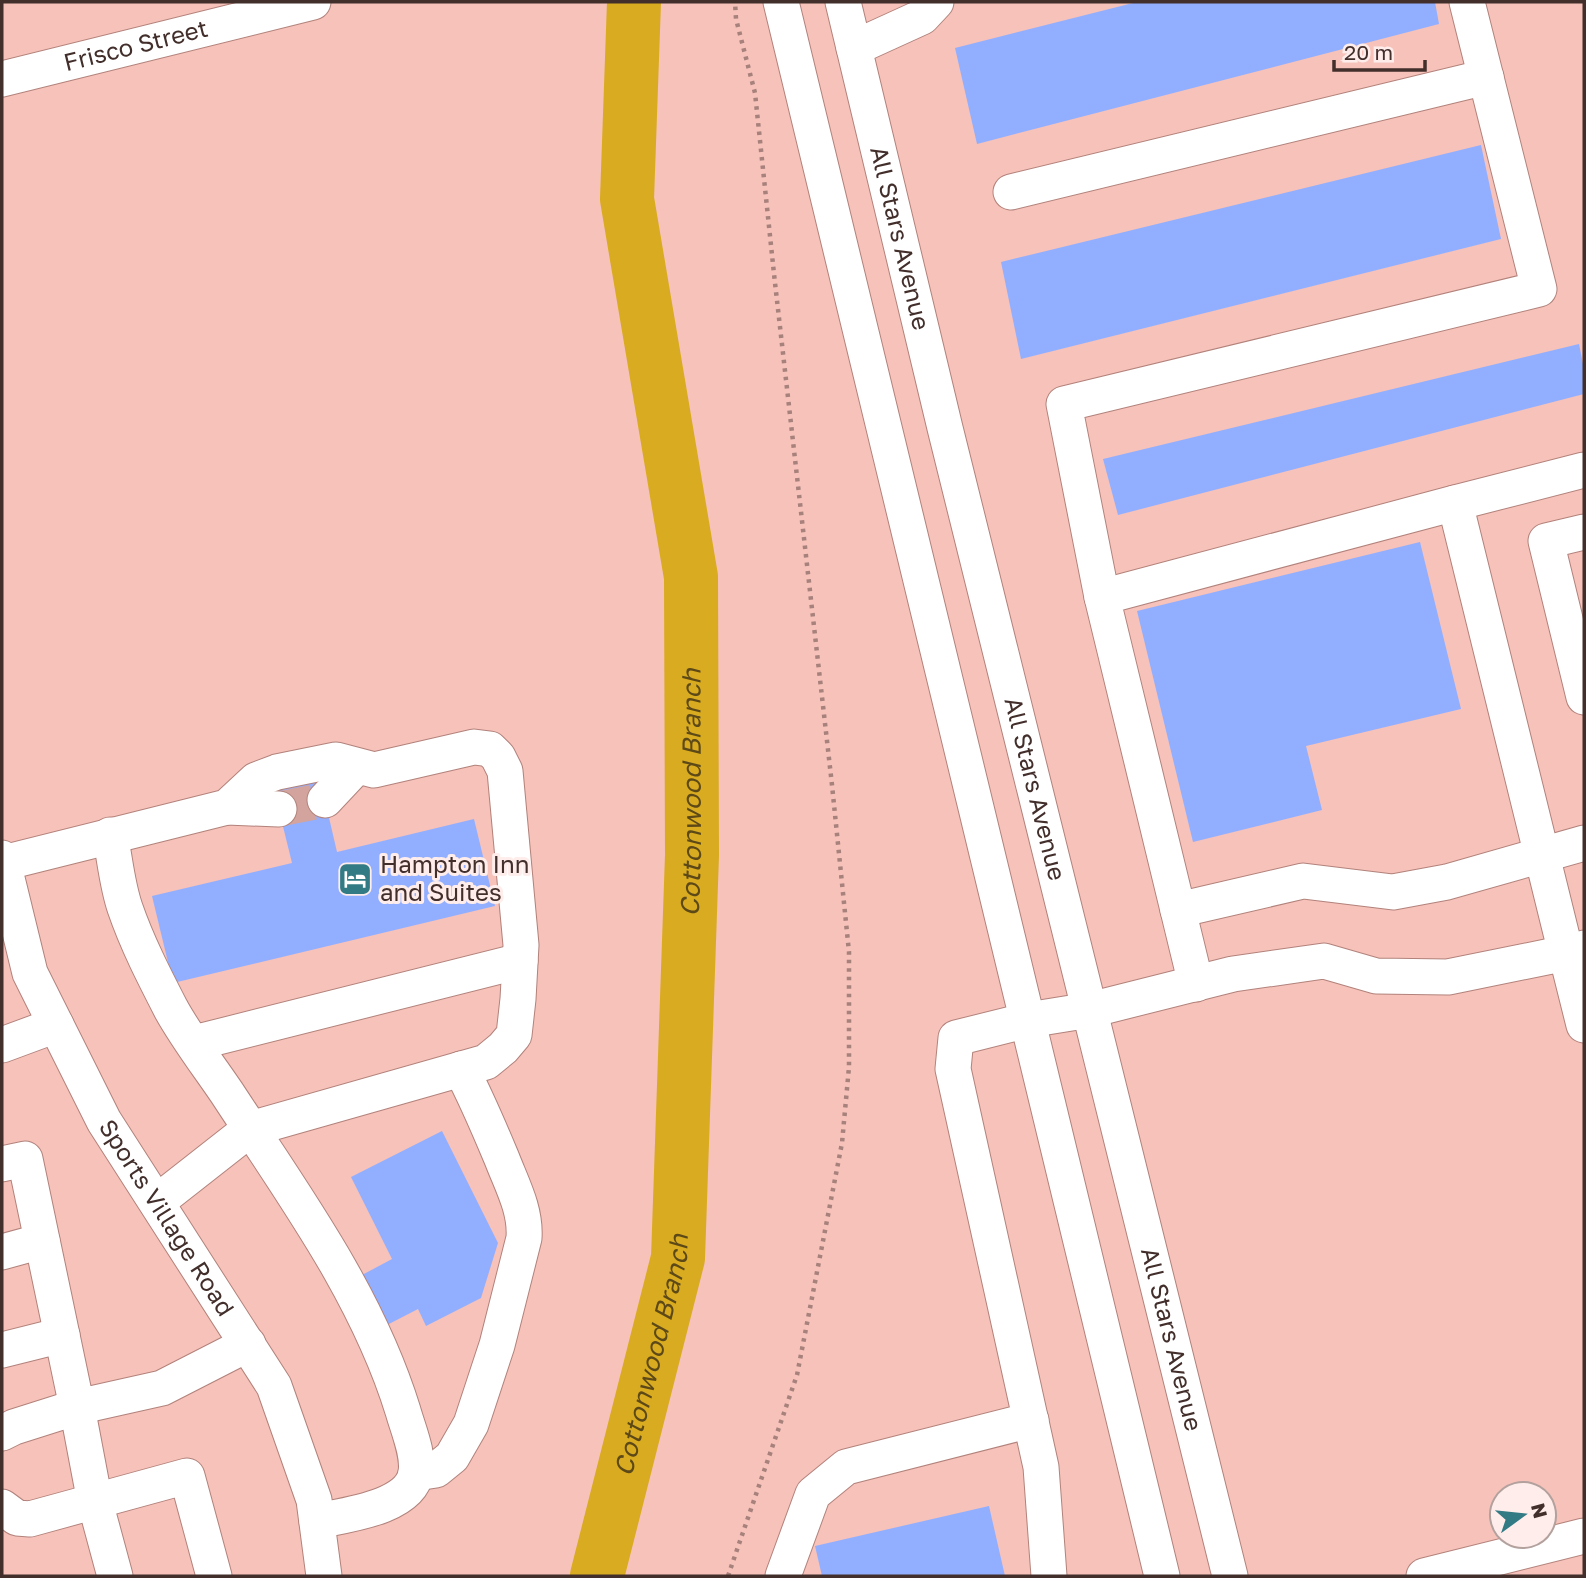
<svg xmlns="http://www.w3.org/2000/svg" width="1586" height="1578" viewBox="0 0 1586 1578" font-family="'Golos Text',sans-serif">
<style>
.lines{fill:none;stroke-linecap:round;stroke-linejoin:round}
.river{stroke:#d9ab20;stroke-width:54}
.building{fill:#92afff}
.minor-tunnel{stroke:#d2a49d;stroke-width:35;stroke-dasharray:35 18;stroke-linecap:butt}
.minor-casing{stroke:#b2827b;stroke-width:37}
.path{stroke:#a7817b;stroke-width:4.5;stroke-dasharray:3.5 5;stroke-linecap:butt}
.minor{stroke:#fff;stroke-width:35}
.labels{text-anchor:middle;stroke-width:6;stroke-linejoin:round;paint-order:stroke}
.street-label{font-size:24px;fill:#422e2b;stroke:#feedeb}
.poi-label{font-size:24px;fill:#422e2b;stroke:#feedeb;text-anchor:start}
.water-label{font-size:26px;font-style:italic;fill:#5c4917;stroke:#feedeb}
</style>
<rect width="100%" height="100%" fill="#f6c2ba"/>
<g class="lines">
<path class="river" id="s1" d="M597 1576 678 1258 692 855 691 577 627 199 634 2"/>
</g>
<path class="building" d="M1137 2H1435L1439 24 977 144 955 48Z
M1481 145 1501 239 1021 359 1001 262Z
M1579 344 1584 369V394L1118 515 1103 459Z
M1420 542 1461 709 1306 746 1322 810 1193 842 1137 611Z
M320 779 337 852 474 819 495 906 173 983 152 896 292 863 274 790Z
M442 1131 498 1243 481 1298 426 1326 418 1309 387 1325 362 1275 392 1259 351 1177Z
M989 1506 1005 1576H822L815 1546Z"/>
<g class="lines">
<path class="minor-tunnel" d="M279 809 325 800"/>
<g class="minor-casing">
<g id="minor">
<path d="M781 2 1162 1576"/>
<path id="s2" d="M843 2 945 428 1230 1576"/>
<path d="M854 48 922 17 936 2"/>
<path id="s3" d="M2 79 313 2"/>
<path d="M1011 192 1486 77"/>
<path d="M1584 532 1546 541 1584 697"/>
<path d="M1102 597 1064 404 1539 289 1467 2"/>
<path d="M325 800 356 767"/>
<path d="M227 807 279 809"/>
<path d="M110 835C115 859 117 885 125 908 137 943 154 976 171 1009 187 1038 208 1065 227 1093 293 1194 367 1294 403 1411 408 1429 419 1454 416 1473 410 1508 345 1515 317 1521"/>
<path id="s4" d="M2 858 30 973 104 1121 274 1386 314 1500 324 1576"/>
<path d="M3 863 227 807 256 780 277 772 336 760 374 770 474 747 490 749 498 757 505 771 521 945 518 999 514 1035 503 1048 486 1062 250 1129 157 1202"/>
<path d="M1178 910 1303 881 1393 892 1447 882 1584 843"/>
<path d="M1584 948 1566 953 1584 1025"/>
<path d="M1196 984 1102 597 1455 503"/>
<path d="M194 1043 520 961"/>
<path d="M2 1045 56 1025"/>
<path d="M2 1164 25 1159 77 1407 162 1388 248 1344"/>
<path d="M2 1252 42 1241"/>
<path d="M2 1350 62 1335"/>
<path d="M2 1433 14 1427 77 1407 95 1502 115 1576"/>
<path d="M416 1473 436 1470 452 1457 471 1424 497 1345 524 1238C526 1210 512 1185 502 1159 489 1128 477 1099 461 1069"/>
<path d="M2 1507 17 1518 30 1519 187 1476 214 1576"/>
<path d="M783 1576 813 1494 846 1467 1031 1420"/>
<path d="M1049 1576 1041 1467 953 1069 956 1038 1028 1020 1090 1010 1233 974 1324 961 1376 976 1448 977 1566 953 1455 503 1584 470"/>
<path d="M1424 1576 1584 1536"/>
</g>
</g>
<path class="path" d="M728 1576 797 1375 842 1143 849 1067V952L832 785 774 274 755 93 736 19 735 2"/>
<use href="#minor" class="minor"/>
</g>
<defs>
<g id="hotel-square" transform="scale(1.75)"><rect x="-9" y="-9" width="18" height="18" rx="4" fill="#327a84" stroke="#feedeb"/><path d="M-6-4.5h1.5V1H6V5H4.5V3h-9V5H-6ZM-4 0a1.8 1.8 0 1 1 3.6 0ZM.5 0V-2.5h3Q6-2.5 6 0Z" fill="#fff"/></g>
</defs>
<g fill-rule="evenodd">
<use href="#hotel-square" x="355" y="879"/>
</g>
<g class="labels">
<g class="street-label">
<text dy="8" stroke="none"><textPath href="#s3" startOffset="138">Frisco Street</textPath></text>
<text dy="8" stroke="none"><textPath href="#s2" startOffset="243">All Stars Avenue</textPath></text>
<text dy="8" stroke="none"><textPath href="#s2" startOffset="810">All Stars Avenue</textPath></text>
<text dy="8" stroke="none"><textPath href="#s4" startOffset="399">Sports Village Road</textPath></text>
<text dy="8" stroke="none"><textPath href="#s2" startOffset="1377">All Stars Avenue</textPath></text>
</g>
<g class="poi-label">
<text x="380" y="873">Hampton Inn<tspan x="380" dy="28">and Suites</tspan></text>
</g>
<g class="water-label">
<text dy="9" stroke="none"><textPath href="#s1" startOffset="794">Cottonwood Branch</textPath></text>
<text dy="9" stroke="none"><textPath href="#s1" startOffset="228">Cottonwood Branch</textPath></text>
</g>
</g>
<rect width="1586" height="1578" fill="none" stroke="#422e2b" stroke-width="7"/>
<g transform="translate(1523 1515) rotate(75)"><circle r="33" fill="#feedeb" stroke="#b3a19e" stroke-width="2"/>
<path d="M0-5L12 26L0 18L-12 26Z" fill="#327a84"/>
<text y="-10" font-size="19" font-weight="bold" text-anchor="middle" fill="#422e2b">N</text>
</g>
<path d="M1334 60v10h91v-10" fill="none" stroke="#422e2b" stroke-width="3.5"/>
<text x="1344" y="60" font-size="21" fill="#422e2b" stroke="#feedeb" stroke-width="5" paint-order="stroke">20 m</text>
</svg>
